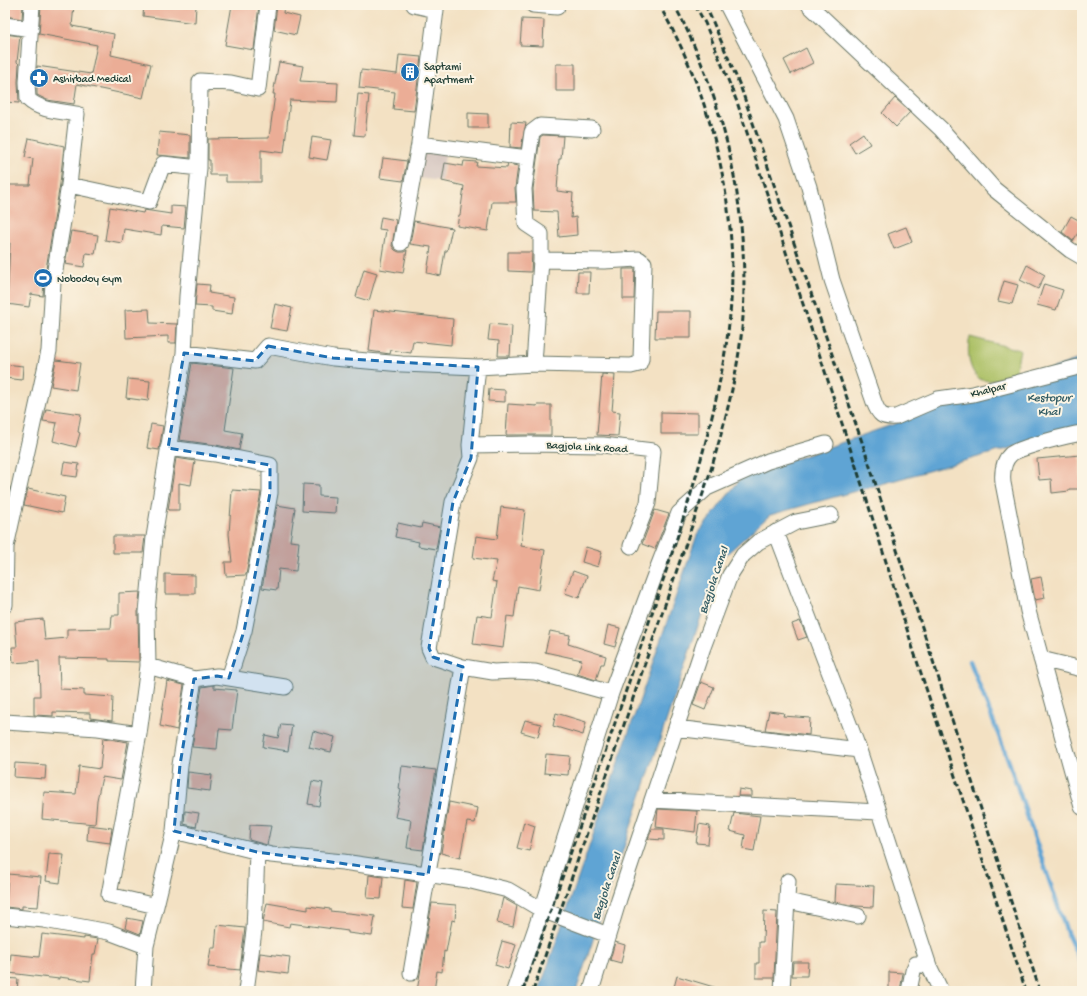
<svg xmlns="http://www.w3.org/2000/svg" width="1087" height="996" viewBox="0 0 1087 996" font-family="'Gochi Hand',sans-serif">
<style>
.industrial{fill:#d0c0bc}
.green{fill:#aabf64;stroke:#647e4c}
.water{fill:#5fa4d4;stroke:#3f7084}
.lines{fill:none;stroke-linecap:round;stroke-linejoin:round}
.stream{stroke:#5fa4d4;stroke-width:4.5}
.building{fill:#ebad96}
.street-casing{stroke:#697666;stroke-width:17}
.street{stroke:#fff;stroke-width:15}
.rail{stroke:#1f3d34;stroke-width:3;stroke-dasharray:6 3;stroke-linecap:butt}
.marked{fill:#1f6fb2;fill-opacity:0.2;stroke:#1f6fb2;stroke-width:3;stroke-dasharray:8 5;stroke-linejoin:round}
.labels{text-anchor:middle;stroke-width:4;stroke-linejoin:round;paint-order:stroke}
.poi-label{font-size:11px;fill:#1f3d34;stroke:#fcf5e5;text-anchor:start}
.street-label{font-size:11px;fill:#1f3d34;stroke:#fcf5e5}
.water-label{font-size:12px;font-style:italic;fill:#325c64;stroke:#fcf5e5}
</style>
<rect width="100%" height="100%" fill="#fcf5e5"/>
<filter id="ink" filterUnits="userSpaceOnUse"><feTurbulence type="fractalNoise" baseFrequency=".025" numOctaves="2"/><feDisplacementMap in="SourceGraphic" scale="8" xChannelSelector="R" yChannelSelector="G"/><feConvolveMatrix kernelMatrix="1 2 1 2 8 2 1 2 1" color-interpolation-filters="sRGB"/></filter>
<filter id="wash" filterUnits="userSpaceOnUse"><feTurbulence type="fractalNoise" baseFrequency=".012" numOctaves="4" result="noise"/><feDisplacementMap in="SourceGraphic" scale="16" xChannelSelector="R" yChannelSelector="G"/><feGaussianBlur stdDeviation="0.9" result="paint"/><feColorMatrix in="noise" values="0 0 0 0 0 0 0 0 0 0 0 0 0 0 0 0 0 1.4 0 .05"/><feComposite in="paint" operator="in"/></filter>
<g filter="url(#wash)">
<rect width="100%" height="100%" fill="#f3e1c3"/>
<path class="industrial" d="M422 147 446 151 441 181 417 178Z"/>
<path class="green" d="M970 337 1020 350 1015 374 990 381 981 380C979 378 976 376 974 373 968 364 967 347 970 337Z"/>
<path class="water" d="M1076 360H1082V428L770 515 720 560 576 991H539L697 535 741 478Z"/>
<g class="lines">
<path class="stream" d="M970 661 1009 762 1067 933 1082 965"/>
</g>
<g id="blocks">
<path class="building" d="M5 5H23L22 19 5 16Z
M41 5H74L72 26 114 34 111 55 151 64 143 98 77 84 74 104 47 100 37 95V66L91 74 97 45 39 34Z
M144 5H196L195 23 143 16Z
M232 5H259L254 50 225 45Z
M277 5H284L283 13 300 17 296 35 274 30Z
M522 19 544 20 543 46 520 45Z
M5 34 20 36 17 62 19 64 18 82 19 103 5 102Z
M806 48 813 63 791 74 784 60Z
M399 55 421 57 414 111 393 109 395 92 359 88 361 70 397 74Z
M279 62 303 66 300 81 338 83 337 102 290 100 284 153 261 150V182H226V175H210V160H208V139L269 138 275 94H273Z
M556 64H575V91H556Z
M358 94 369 95 365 136 354 135Z
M895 98 910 112 896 127 882 113Z
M468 113 488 114V128H468Z
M511 122 526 123 521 148 510 147Z
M159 132 190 135V158L157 155Z
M863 133 870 144 855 153 849 143Z
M543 135 563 136 561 159H559L557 191 573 193 571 218 576 217 577 235 559 237 557 212 534 211 533 189 540 137Z
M312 137 331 140 327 160 309 157Z
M29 138 64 146 60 184 44 281 43 296 31 294 29 307 7 304 10 243H5V221L7 185H30L33 159 25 157Z
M383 158 407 161 403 181 380 178Z
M464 161 477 162 476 166 507 168 508 164 518 166 515 188 516 202H492L488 231 457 226 459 215H460L464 186 442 181 445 163 463 166Z
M171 206 186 207 184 228 162 226 161 235 124 229 122 243 105 240 110 207 143 213 144 210 171 214Z
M1071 216 1082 222V226L1073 241 1062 232Z
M381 217 396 220 392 246 395 250 399 252H404L407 250 403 273 380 269 386 230 379 229Z
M414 221 452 228 447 251H445L441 276 427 273 431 247 410 244Z
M906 227 912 242 894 249 888 234Z
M71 231 98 235 95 254 86 253 84 267 65 264Z
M508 252H532L531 272 508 271Z
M1027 265 1045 275 1038 289 1020 280Z
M364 269 377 273 369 301 356 297Z
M623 269H635L634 299H623Z
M578 272H590L589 293H577Z
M1004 281 1018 285 1012 304 998 301Z
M197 284 210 285 209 293 234 297 232 314 212 311V307L195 306Z
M1044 284 1063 290 1056 310 1037 305Z
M275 304 292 308 287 331 270 328Z
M149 309 150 323 177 324 176 343H168V336L126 338 125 310Z
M374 310 453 319 451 345 413 341 411 353 391 350 390 354 369 351Z
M656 311H691V338H655Z
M490 324 512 326 510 356H498L499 341 488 340Z
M56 360 80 363 76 390 51 386Z
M192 363 234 368 225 430 242 433 239 450 216 445 179 440Z
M5 364 23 366 22 380 5 378Z
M602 374 615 375 612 411 620 412 618 436 597 435Z
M128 379 150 381 148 401 126 398Z
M489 389 505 390V402L488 401Z
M508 404 537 406V405H551V435H506Z
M46 409 81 414 78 432 80 433 76 447 53 441 57 423 43 421Z
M661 412 698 413V434H661Z
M151 424 163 426 159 450 147 448Z
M1080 455 1081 489H1069V491L1052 493 1051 479 1039 480 1037 459Z
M176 458 195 461 191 485 179 483V510H168Z
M64 462 79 464 77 477 62 475Z
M303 484 319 485V496L336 497 335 513 302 511Z
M5 486 10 487 7 501H5Z
M28 489 65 497 62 513 24 505Z
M232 490 261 492 246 575 226 576 225 562H232L229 534Z
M277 505 295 508 290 541 299 542 296 571 279 569 277 590 262 588Z
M501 507 525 510 521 546 545 550 539 590 518 586 514 617 507 616 503 648 473 644 477 615 492 617 497 582 492 581 497 561 473 558 476 536 497 539Z
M655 510 669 514 655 549 642 544Z
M398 523 421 528 422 523 440 527 436 549 418 546 419 542 395 537Z
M113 536H145L143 553H113Z
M586 547 602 552 598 567 582 562Z
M573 571 587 576 579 598 565 593Z
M165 574 195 575V594H165Z
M1041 577 1045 598 1035 600 1031 579Z
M140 592 138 612 139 662 109 661V659L59 658 60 689 84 690V695L113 697 112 721 90 718V713L53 712V716L34 715V696H40L39 661 13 663 12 647H17L15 622 43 619 45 640 67 638V629L111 628 112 615H119V593Z
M800 621 807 637 798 640 792 624Z
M608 625 620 628 615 647 604 644Z
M550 631 570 635 568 644 606 656 604 664H601L596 680 577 674 582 660 545 652Z
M167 681 184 685 177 730 160 726Z
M701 682 714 687 705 710 693 705Z
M214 685V688L237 690 232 730 219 729 217 749 192 747 202 687Z
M769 711 784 713 783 716 810 718 809 735 765 730Z
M556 713 586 722 583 735 553 726Z
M525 720 541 724 538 737 521 732Z
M281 724 292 725 288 751 263 747 265 735 278 738Z
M313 731 335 737 331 752 309 747Z
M103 738 128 742 121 780 102 777 97 800 95 824 42 819 44 792 76 794 79 766 100 769Z
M546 754 570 756 568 775 544 773Z
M15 763 46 765 45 779 14 777Z
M402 766 436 770 423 850 407 848 411 820 395 817 401 790 399 789Z
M188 772 212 775 210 791 187 788Z
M312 781 323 783 319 806 308 804Z
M739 789 752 791V796H738Z
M449 802 478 808 475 823 467 822 460 858 441 853Z
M658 809 697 811 695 832 656 827Z
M185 811 199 813 196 827 184 824Z
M734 813 760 816 754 851 743 849 745 835 730 831Z
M524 822 535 826 529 851 517 848Z
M699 824 710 826 708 844 696 843Z
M88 825 112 828 110 843 87 840Z
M250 825 271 826 267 845 249 840Z
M652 829H664V840L648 839Z
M49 854 64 855 60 883 46 881Z
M8 874 41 877 38 907 22 906V909L6 907Z
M369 875 383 877 381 899 367 898Z
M405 880 417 882 413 909 402 908Z
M836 884 874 886 873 907 856 906 835 902Z
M503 898 517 906 513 927 497 923Z
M267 903 308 910V906L330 909V911L375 916 372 936 348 933V931L290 923 289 927 263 922Z
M432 903 456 905 455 921 452 920 446 952 444 951 442 972 437 971 434 991H417Z
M764 911 777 912 774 978H756V963H759V942H763Z
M127 918 143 921 140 934 125 928Z
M217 925 245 928 240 970 208 967 211 948H215Z
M42 934 84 939V937L98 939 95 954H93L90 981 59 977V979L9 973 11 954 39 957Z
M502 941 516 945 508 969 495 965Z
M615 942 625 945 621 963 610 960Z
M260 953 290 957 288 974 258 970Z
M793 962H808L807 976H792Z
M889 972 903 973 900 991H889Z
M677 976 717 988 716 991H673Z
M6 978 18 979 17 991H5Z"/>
</g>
</g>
<g filter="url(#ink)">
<use href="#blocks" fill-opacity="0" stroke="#697666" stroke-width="1"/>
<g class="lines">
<g class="street-casing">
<path id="street" d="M414 5 436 10 419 144 528 158
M533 5 557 7
M727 5 786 119 809 187 832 280 874 402C879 415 882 418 896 417L938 399 973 394 1082 366
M809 5 941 129 994 189 1070 250 1082 257
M5 25 31 29
M69 185 149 202 163 164 199 168
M401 243 419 144
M541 260 604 261 639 259 644 263 641 359 639 364 631 366 534 364 478 367 470 445 471 458 453 502 429 648 433 657 463 667 493 672 514 671 535 672 611 693
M184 353 255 361 268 346 333 358 402 364 478 367
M534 364 541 260V234L526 224 524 189 532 132 540 126 592 129
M1082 433C1068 435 1021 447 1011 454 1003 461 1002 473 1003 483L1028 611 1082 807
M470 445 528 444 603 445 653 451 648 503 631 546
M168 448 215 454 270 465V493L257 565 244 631 229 678
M776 532 859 750 929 966 941 991
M5 605 6 547 49 351 53 282 69 185 77 114C61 111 40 111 28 99L27 82 32 5
M1041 659 1082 669
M148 666 194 679 217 676 285 687
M194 679 180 765 174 831 271 855 343 862 467 880 508 890 542 910 608 935
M5 722 98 728 139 734 148 666 147 612 154 537 184 353 187 296 199 168 200 81 231 83 258 89 268 5
M676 728 859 750
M139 734 109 895 156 906 146 946 143 991
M652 800 878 812
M788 901 858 916
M156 906 174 831
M5 916 44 920 109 932 146 946
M411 973 463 667
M246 991 254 931 257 852
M514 991 542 910 611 693 656 572 679 513 707 488 768 461 826 444
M591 991 619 899 703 647 730 575 743 555 758 542 796 522 831 515
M782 991 788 881
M909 991 913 971 916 964 929 966"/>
</g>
<use href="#street" class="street"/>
<path class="rail" d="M695 5 705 23 737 102 864 491 914 652 1026 991
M705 5 713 22 741 88 862 442 1040 991
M523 991C563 875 603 759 642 643 675 543 712 443 727 339 744 227 716 102 659 5
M533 991 710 473C725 422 739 370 743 317 748 229 733 141 700 60 692 41 684 22 674 5"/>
</g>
</g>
<path class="marked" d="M268 346 333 358 478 367 471 458 453 502 429 648 433 657 463 667 428 875 257 852 174 831 180 765 194 679 217 676 229 678 244 631 257 565 270 493V465L168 448 184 353 255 361Z"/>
<defs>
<g id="building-disc" transform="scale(1)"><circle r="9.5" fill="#1f6fb2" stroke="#fcf5e5"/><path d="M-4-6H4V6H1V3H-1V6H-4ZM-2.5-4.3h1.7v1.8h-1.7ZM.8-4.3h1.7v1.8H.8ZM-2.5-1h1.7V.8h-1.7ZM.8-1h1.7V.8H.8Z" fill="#fff"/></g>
<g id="pharmacy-disc" transform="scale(1)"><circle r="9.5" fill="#1f6fb2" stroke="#fcf5e5"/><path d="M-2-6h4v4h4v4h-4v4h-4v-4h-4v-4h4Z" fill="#fff"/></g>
<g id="stadium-disc" transform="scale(1)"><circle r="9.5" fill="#1f6fb2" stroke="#fcf5e5"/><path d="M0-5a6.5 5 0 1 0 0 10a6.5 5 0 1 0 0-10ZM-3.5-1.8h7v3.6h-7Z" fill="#fff"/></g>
</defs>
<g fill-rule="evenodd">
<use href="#building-disc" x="410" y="72"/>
<use href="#pharmacy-disc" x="39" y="78"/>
<use href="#stadium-disc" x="43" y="278"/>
</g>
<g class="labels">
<g class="poi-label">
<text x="424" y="70">Saptami<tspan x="424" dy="13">Apartment</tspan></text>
<text x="53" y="82">Ashirbad Medical</text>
<text x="57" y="282">Nobodoy Gym</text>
</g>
<g class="street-label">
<text transform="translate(988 389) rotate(-14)" y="4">Khalpar</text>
<text transform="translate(587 446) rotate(3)" y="4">Bagjola Link Road</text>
</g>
<g class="water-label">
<text x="1049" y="401">Kestopur<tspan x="1049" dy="14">Khal</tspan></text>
<text transform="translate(713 580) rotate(-71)" y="4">Bagjola Canal</text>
<text transform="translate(606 886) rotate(-71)" y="4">Bagjola Canal</text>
</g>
</g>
<rect width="1087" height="996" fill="none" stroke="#fcf5e5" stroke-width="20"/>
</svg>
